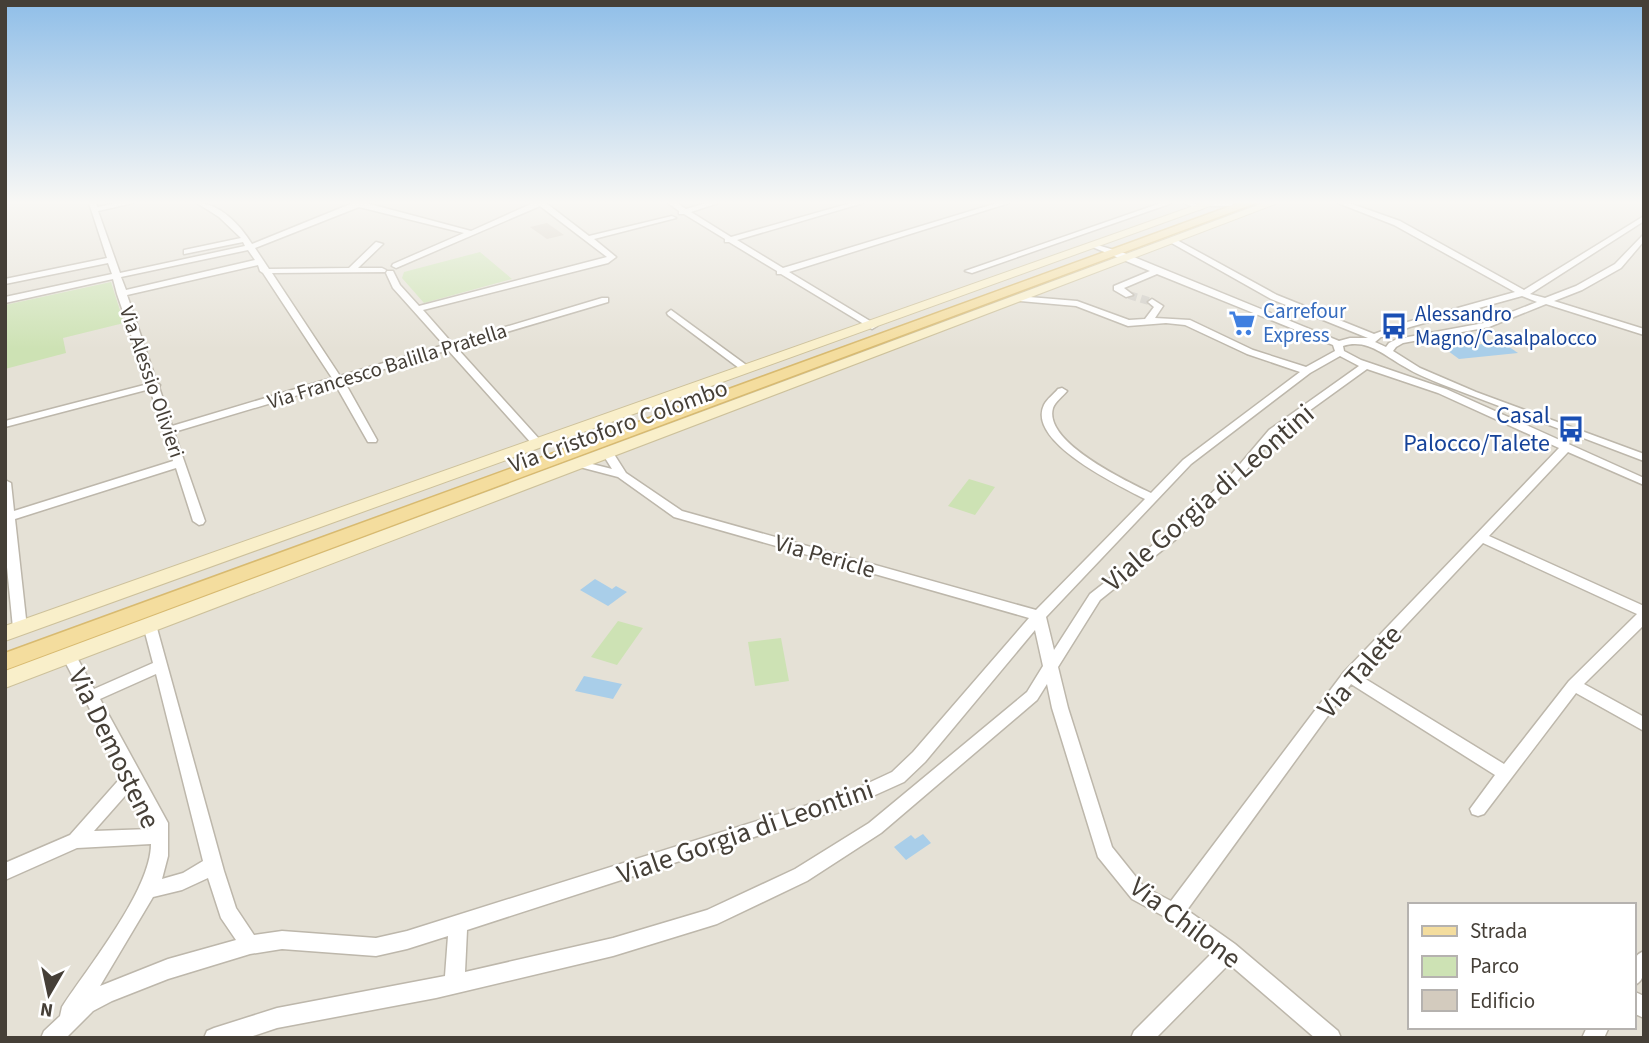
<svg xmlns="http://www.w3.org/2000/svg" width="1649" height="1043" viewBox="0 0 1649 1043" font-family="'Source Sans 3',sans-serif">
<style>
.residential{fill:#e5e1d6;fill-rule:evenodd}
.green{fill:#cde2b4}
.water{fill:#a9cee9}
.building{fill:#d3cbbe}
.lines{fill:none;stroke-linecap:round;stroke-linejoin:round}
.street-tunnel{stroke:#cfccc5;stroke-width:8;stroke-dasharray:8 4.5;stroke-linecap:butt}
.street-casing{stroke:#bdb7ab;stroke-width:3}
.secondary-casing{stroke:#cdc19b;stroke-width:2}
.primary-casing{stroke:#d8ba70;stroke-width:3}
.street{fill:#fff;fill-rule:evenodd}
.secondary{fill:#f9efca;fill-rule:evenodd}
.primary{fill:#f4dd9e;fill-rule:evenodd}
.labels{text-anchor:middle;stroke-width:5;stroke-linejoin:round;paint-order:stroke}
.far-shop-label{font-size:21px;fill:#366cbe;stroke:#fff;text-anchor:start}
.far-transit-label{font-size:21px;fill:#164399;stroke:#fff;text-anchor:start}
.far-street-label{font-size:21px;fill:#453f37;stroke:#fff}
.transit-label{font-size:24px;fill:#164399;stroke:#fff;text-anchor:end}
.street-label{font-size:24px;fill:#453f37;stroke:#fff}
.near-street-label{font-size:28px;fill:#453f37;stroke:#fff}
</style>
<rect width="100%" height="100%" fill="#f2efe8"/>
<path class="residential" d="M5 203H1644V1038H5ZM1409 905H1633V1027H1409Z"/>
<path class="green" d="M480 252 512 279 424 303 402 278 404 272Z
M111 282 124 323 63 338 66 353 5 369V305Z
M969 479 995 487 975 515 948 506Z
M618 621 643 628 617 665 591 657Z
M781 638 789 681 755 686 748 642Z"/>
<path class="water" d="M1502 342 1518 353 1459 359 1444 348Z
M595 579 612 589 616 586 627 592 608 606 580 590Z
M584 676 622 684 613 699 575 691Z
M923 834 931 843 906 860 894 847 911 835 915 839Z"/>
<path class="building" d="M547 223 564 235 547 239 530 227Z"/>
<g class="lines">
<path class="street-tunnel" d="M1129 295 1152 302"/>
<g class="street-casing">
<path id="street" d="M89 203H96L97 207 117 203H133L98 211 120 273 245 246 243 242 184 254V250L241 238 219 217 197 203C220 203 240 225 252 244L353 203H366L471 231 533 203H546L589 236 672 216 676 218 594 239 616 257 608 263 423 310 452 343 602 298H608V302L456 347 541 441 542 443 541 445H533L448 350 344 381 377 440 376 442H368L335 384 174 432 205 521 203 524 199 525 193 521 176 468 15 519 27 628 25 632H15L13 628 5 547V480L11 483 14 511 173 461 150 389 5 427V421L148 384 117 294 113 279 5 303V297L112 274 108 263 5 284V279L107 258ZM540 206 607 257 419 306 400 285 393 271H387L386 273 393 288 444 345 340 376 272 273 385 272 386 270 382 268H358L383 244 376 242 349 268 269 269 255 248 359 207 464 233 393 264 392 266 396 268ZM248 250 255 260 126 290 121 277ZM258 265 260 271 263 273 332 378 172 426 159 387 160 385 157 383 127 295Z
M668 203H677L686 209 706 203H718L691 212 731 237 851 203H863L737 240 783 268 997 203H1009L789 272 875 324 877 326 872 329 781 274H777V271L729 242H725V239L684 214H679V211Z
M1161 203H1172L972 273 965 271Z
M1184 203H1194L1203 208 1199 210Z
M1234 203 1231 206H1211L1207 204Z
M1338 203H1349L1400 221 1524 290 1644 216V221L1530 294 1545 298 1576 286 1615 264 1644 234V241L1621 268 1582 290 1554 301 1644 329V335L1546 304 1489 327 1403 343 1396 347 1393 351 1420 368 1476 392 1644 454V461L1441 384C1429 379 1416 374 1405 367 1385 356 1367 338 1343 346L1344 351 1361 360 1446 389 1644 478V485L1568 452 1489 536 1644 606V625L1584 684 1644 717V731L1576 693 1484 814 1478 816 1472 814 1470 809 1495 775 1351 684 1187 910 1235 944 1338 1031 1341 1038H1315L1229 964 1156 1038H1131L1134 1031 1213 952 1167 918 1132 899 1098 857 1052 708 1047 684 1037 700 881 833 807 881 717 924 613 956 436 998 277 1028 247 1038H204L207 1031 214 1028 277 1008 445 976 448 936 407 949 376 956 282 949 250 954 168 979 112 1001 93 1011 66 1038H41L44 1031 60 1016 62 1007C88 967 151 890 151 844L77 848 5 880V863L70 835 124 774 62 656 64 652 69 651 74 652 94 689 153 663 143 625 145 621H155L224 871 236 908 254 935 282 931 376 938 407 931 849 792 892 772 913 752 1029 618 674 517 618 477 576 466 574 464 576 462 580 461 612 469 602 453 604 451H612L626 473 682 511 1036 610 1145 499C1120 486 1026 442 1044 405 1047 399 1054 394 1058 389L1062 388 1067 391C1063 396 1055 402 1053 408 1043 442 1126 481 1151 493L1183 460 1300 372 1247 354 1185 325 1166 323 1128 326 1076 306 1020 301 1016 298 1017 296 1077 301 1129 320 1145 319 1154 307 1148 302 1152 299 1163 306 1155 318 1190 320 1253 350 1306 367 1335 351 1333 345 1157 274 1124 288 1133 295 1126 297 1114 290V286L1150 271 1090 246 1094 244 1124 253 1339 341 1350 338H1368L1271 299 1168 241 1175 239 1277 295 1374 334 1404 323 1515 292 1394 225ZM1522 296 1537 302 1484 323 1397 339 1389 343 1386 347 1375 342 1381 337 1410 327ZM1340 356 1359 366 1269 430 1230 476 1167 534 1090 594 1054 650 1046 617 1191 464 1310 373ZM1367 369 1438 393 1559 448 1344 672 1171 901 1144 887 1112 847 1068 708 1058 667 1100 600 1175 540 1238 480 1277 434ZM1483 543 1637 614 1569 681 1504 764 1359 675ZM1035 630 1043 666 1027 692 869 823 795 869 707 910 613 938 465 972 467 930 853 805 904 782 925 762ZM156 674 203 861 183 873 162 879 168 856V823L100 699ZM132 788 150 824 151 829 94 831ZM208 878 221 918 236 940 168 959 100 986 153 897 182 890Z
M671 310 749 367V371H743L668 315 667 313Z
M1644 951C1644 964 1648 980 1633 986 1633 972 1629 957 1644 951Z
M1633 991 1644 996V1018L1633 1013Z
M1587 1027H1609L1604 1038H1582Z"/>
</g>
<g class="secondary-casing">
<path id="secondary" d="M1202 203H1218L5 641V626Z
M1263 203H1278L5 688V671Z"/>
</g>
<g class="primary-casing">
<path id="primary" d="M1239 203H1256L5 670V653Z"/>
</g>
<use href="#street" class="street"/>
<use href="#secondary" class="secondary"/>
<use href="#primary" class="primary"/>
</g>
<linearGradient id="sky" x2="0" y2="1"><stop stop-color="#8fbee8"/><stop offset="0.58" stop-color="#f9f8f5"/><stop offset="1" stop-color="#f9f8f5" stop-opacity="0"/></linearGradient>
<rect width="1649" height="349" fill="url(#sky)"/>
<defs>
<g id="supermarket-bare" transform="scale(2.1)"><path d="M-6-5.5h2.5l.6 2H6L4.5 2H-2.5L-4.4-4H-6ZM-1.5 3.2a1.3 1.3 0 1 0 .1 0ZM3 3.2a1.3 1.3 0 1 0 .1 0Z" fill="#3f7fe0" stroke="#fff" stroke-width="2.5" paint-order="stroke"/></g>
<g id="bus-bare" transform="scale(2.1)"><path d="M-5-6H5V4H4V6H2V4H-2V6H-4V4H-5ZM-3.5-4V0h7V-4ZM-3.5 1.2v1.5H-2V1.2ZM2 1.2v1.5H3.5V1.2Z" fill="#1a4fb4" stroke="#fff" stroke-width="2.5" paint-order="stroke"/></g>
</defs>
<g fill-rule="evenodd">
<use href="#supermarket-bare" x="1242" y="323"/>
<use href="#bus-bare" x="1394" y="326"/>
<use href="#bus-bare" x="1571" y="429"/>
</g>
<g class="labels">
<g class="far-shop-label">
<text x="1263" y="318">Carrefour<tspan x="1263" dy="24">Express</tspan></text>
</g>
<g class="far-transit-label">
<text x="1415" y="321">Alessandro<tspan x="1415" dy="24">Magno/Casalpalocco</tspan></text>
</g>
<g class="far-street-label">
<text transform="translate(387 366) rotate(-17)" y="7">Via Francesco Balilla Pratella</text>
<text transform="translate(152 382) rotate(71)" y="7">Via Alessio Olivieri</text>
</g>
<g class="transit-label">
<text x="1550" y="423">Casal<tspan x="1550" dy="28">Palocco/Talete</tspan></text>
</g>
<g class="street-label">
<text transform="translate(618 426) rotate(-20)" y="8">Via Cristoforo Colombo</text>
<text transform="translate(825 556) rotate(16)" y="8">Via Pericle</text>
</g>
<g class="near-street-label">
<text transform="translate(1208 497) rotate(-41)" y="10">Viale Gorgia di Leontini</text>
<text transform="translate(1359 671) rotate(-49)" y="10">Via Talete</text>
<text transform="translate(115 748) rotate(64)" y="10">Via Demostene</text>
<text transform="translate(745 831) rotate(-19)" y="10">Viale Gorgia di Leontini</text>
<text transform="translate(1186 922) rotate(37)" y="10">Via Chilone</text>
</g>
</g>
<rect width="1649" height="1043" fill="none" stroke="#453f37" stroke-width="14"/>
<rect x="1408" y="903" width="228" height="126" fill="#ffffff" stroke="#b5b2af" stroke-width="2"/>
<rect x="1422" y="926" width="35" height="10" fill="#f4dd9e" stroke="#b5b2af" stroke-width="2"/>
<text x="1470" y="938" font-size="21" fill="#453f37">Strada</text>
<rect x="1422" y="956" width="35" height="21" fill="#cde2b4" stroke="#b5b2af" stroke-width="2"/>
<text x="1470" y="973" font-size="21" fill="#453f37">Parco</text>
<rect x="1422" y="990" width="35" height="21" fill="#d3cbbe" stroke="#b5b2af" stroke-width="2"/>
<text x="1470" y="1008" font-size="21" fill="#453f37">Edificio</text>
<g transform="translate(49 994) rotate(189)" stroke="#ffffff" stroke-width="5" paint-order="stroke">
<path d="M0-5L12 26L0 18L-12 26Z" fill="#453f37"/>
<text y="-10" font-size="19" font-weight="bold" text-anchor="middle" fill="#453f37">N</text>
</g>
</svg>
